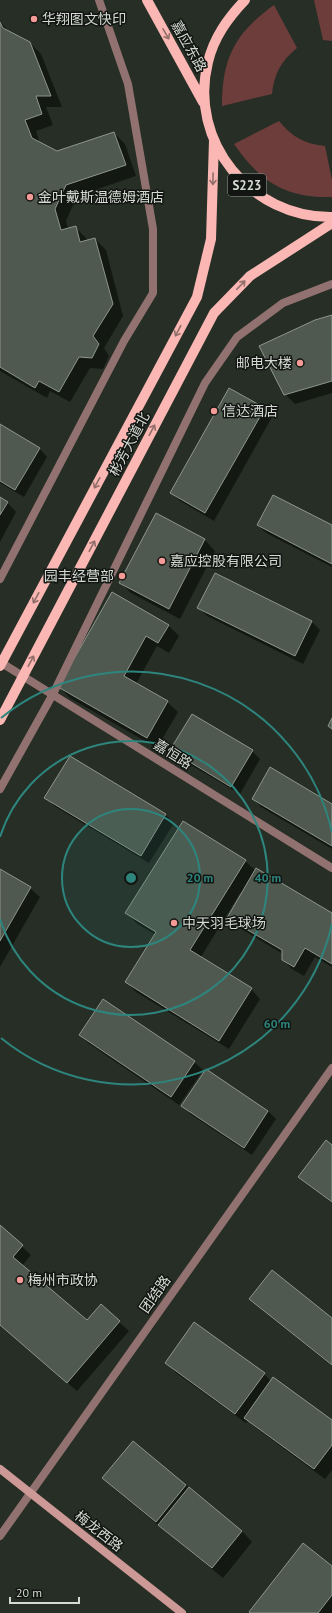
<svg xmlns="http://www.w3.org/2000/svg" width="332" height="1613" viewBox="0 0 332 1613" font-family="'PT Sans','Noto Sans SC',sans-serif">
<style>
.green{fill:#6d3d3b}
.shadow{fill:#0007}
.building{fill:#50594f;stroke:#8d968c}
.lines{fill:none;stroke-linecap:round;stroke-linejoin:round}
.minor{stroke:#927270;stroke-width:8}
.tertiary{stroke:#927270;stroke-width:8}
.secondary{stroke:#cd9996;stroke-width:8}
.primary{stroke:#fab7b3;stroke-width:10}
.oneway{stroke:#926e6a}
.ring{fill:none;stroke:#2d857d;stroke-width:2}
.poi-dot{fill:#f59b97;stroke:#121511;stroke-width:1.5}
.labels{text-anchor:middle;stroke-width:3;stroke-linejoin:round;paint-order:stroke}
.shield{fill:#121511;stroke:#9a9f9a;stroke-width:1}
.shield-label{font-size:13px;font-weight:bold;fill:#d5dad4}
.poi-label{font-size:14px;fill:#d5dad4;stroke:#121511;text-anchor:start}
.street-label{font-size:14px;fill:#d5dad4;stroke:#121511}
.centre{fill:#2d857d;stroke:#121511;stroke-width:2}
.ring-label{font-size:12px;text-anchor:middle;font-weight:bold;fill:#2d857d;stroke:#121511;stroke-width:3;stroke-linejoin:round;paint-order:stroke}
</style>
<rect width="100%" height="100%" fill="#262e25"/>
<path class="green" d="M314 0H332V41L323 40Z
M274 5 297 48C281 61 274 74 272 94L222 106C222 58 235 33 274 5Z
M279 121C292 137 305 144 325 146L332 180V197C286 198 260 182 234 144Z"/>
<path class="shadow" d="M0 21 10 33 30 43 41 54 62 107H46L53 125 36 131 40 144 57 152 114 133 125 144 136 176 77 196 66 221 68 229 75 227 86 238 87 241 95 239 106 250 123 316 104 348 109 356 103 369 90 368 70 402 50 391 47 398 0 371Z
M332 316V393L295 404 285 394Z
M264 409 272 417 214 521 180 501 171 493Z
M0 425 39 448 47 457 24 497 0 483Z
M0 499 7 502 16 512 0 542Z
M156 515 205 540 215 551 180 619 131 593 121 583Z
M258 525 332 526V567L266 533Z
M215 574 312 622 320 630 303 664 207 616 198 607Z
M113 594 168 625 179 636 169 653 157 646 136 684 167 702 178 712 157 748 70 698 59 687Z
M171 750 252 751 260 759 240 794 179 758Z
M46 797 165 814 174 823 149 863 54 806Z
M253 798 332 805V849L261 807Z
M245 861 256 871 332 914V967L315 957 304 976 292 969 283 960V954L238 927 228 918 242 894 240 893 201 957 251 989 260 999 229 1049 136 992 126 982 156 935 136 923 127 913Z
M0 870 30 888 40 897 0 967Z
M104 1000 194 1062 203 1070 179 1105 88 1043 80 1035Z
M206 1070 268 1111 276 1119 252 1155 190 1114 182 1105Z
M332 1146V1203L308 1185 300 1177Z
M0 1226 31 1255 22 1266 87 1322H119L129 1331 77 1391 0 1325Z
M250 1298 332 1319V1366L258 1307Z
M166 1362 264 1374 271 1381 332 1421V1470L325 1479 256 1428 248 1421 246 1423 176 1373Z
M104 1478 186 1485 242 1531 252 1542 223 1578 114 1489Z
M332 1567V1613H252Z"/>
<path class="building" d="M0 22 3 28 30 42 51 96H36L42 114 25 120 32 138 57 151 114 132 126 165 66 185 55 209 61 230 76 226 80 242 95 238 113 304 93 336 99 344 92 358 79 357 59 392 39 381 35 388 0 367Z
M332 315V381L284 395 259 346 315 320Z
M229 388 265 408 205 513 170 493Z
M0 424 40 448 15 490 0 481Z
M273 495 332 525V564L257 525Z
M0 497 8 502 0 515Z
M156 513 205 539 169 609 119 583Z
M215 573 312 621 295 656 197 608Z
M112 592 169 625 158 643 146 636 124 676 168 701 147 738 58 687Z
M192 714 253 750 231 787 170 750Z
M332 718V729L328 726Z
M70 756 166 814 141 856 44 798Z
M270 767 332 804V846L252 799Z
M183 821 246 860 190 950 252 988 219 1041 125 982 156 932 125 913Z
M256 868 332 913V964L305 948 294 967 282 960V950L227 918Z
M0 869 31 887 0 941Z
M103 999 195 1061 171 1097 79 1035Z
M206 1069 268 1111 244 1148 181 1106Z
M326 1140 332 1145V1202L298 1177Z
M0 1225 23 1245 13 1257 87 1320 101 1304 120 1321 67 1383 0 1325Z
M272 1270 332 1318V1365L249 1299Z
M194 1322 265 1373 235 1414 165 1363Z
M273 1377 332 1420V1445L314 1469 244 1418Z
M133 1441 186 1485 156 1522 102 1478Z
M189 1487 242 1531 212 1568 158 1525Z
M303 1543 332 1566V1595L318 1613H251L249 1612Z"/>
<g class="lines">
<path class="minor" d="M0 579 124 341 153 293V229L128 84 99 0
M0 789 53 694 205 383 237 337 283 303 332 284"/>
<path class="tertiary" d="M0 662 332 868
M0 1536 332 1068"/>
<path class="secondary" d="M0 1469 182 1613"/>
<path class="primary" d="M147 0 203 102
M245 0C228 18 214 37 208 62 188 142 251 218 332 217
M0 666 197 297 211 239 214 140
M0 720 214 313 250 276 332 223"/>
</g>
<defs><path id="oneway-shaft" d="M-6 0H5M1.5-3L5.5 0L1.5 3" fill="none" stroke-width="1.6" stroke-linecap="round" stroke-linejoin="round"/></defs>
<g class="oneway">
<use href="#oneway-shaft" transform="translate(166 34) rotate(60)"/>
<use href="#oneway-shaft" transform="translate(213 179) rotate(91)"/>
<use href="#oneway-shaft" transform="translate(241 285) rotate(-46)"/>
<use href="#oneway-shaft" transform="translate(178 331) rotate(118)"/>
<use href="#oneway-shaft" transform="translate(152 430) rotate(-62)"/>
<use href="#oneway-shaft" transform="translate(97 483) rotate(118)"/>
<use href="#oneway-shaft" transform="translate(92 546) rotate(-62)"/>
<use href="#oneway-shaft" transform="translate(36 598) rotate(118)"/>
<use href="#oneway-shaft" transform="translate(31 661) rotate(-62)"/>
</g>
<circle cx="131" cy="878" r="69" fill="#2d857d" fill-opacity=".12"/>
<g class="ring">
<circle cx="131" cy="878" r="69"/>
<path d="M0 837A137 137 0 1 1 0 919"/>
<path d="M332 924A206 206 0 0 1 1 1038M1 718A206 206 0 0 1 332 832"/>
</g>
<g class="poi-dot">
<circle cx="34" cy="19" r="4"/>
<circle cx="30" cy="197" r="4"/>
<circle cx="300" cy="363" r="4"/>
<circle cx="214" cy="411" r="4"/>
<circle cx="162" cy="561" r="4"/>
<circle cx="122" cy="576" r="4"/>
<circle cx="174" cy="923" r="4"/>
<circle cx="20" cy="1280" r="4"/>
</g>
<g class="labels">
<rect class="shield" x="228" y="174" width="38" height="22" rx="3"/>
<g class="shield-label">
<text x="247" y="190">S223</text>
</g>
<g class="poi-label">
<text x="42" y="24">华翔图文快印</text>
<text x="38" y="202">金叶戴斯温德姆酒店</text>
<text x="292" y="368" text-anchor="end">邮电大楼</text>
<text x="222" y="416">信达酒店</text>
<text x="170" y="566">嘉应控股有限公司</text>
<text x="114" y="581" text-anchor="end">园丰经营部</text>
<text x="182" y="928">中天羽毛球场</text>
<text x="28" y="1285">梅州市政协</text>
</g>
<g class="street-label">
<text transform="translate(189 46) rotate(61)" y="5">嘉应东路</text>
<text transform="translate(129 444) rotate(-62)" y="5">彬芳大道北</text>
<text transform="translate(173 754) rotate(32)" y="5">嘉恒路</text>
<text transform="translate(155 1294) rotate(-55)" y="5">团结路</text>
<text transform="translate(99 1531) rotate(38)" y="5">梅龙西路</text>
</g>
</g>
<circle cx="131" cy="878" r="6" class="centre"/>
<g class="ring-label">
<text x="200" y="882">20 m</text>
<text x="268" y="882">40 m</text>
<text x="277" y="1028">60 m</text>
</g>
<path d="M10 1597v6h69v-6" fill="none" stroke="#d5dad4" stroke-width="2"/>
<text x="16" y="1597" font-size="12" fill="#d5dad4" stroke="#121511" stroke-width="3" paint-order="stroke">20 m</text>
</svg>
